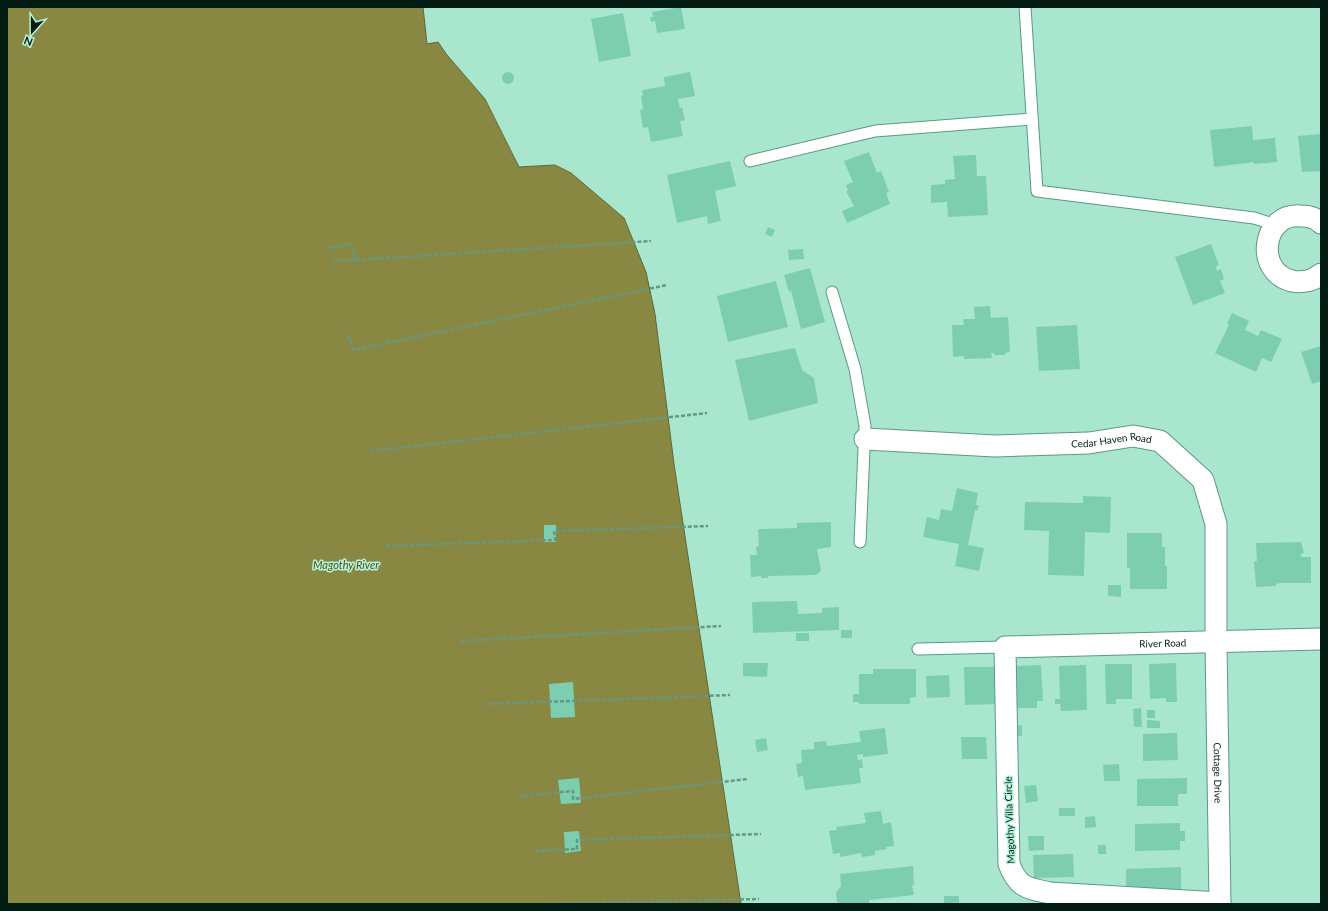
<svg xmlns="http://www.w3.org/2000/svg" width="1328" height="911" viewBox="0 0 1328 911" font-family="Lato,sans-serif">
<style>
.water{fill:#898843;stroke:#616835}
.building{fill:#7dceb0}
.lines{fill:none;stroke-linecap:round;stroke-linejoin:round}
.lane-casing{stroke:#5c9983;stroke-width:13}
.street-casing{stroke:#5c9983;stroke-width:23}
.path{stroke:#669684;stroke-width:2.5;stroke-dasharray:4 2;stroke-linecap:butt}
.lane{stroke:#fff;stroke-width:11}
.street{stroke:#fff;stroke-width:21}
.labels{text-anchor:middle;stroke-width:3;stroke-linejoin:round;paint-order:stroke}
.street-label{font-size:10px;fill:#031c14;stroke:#b5f4db}
.water-label{font-size:11px;font-style:italic;fill:#504f1b;stroke:#b5f4db}
</style>
<rect width="100%" height="100%" fill="#a8e7ce"/>
<path class="water" d="M7 7H423L427 44 438 42 447 55 485 99 519 167 555 165 571 173 624 218 646 272 655 314 674 464 741 904H7Z"/>
<path class="building" d="M681 7 685 29 657 33 655 21 651 22 650 17H653L652 12Z
M623 13 631 56 599 62 591 19Z
M502 78a6 6 0 1 1 12 0a6 6 0 1 1-12 0Z
M690 72 695 96 678 99 680 108 682 107 685 120 680 121 683 136 651 142 648 127 643 128 640 110 643 109 641 96 643 95 642 90 665 86 664 77Z
M1252 126 1253 140 1275 138 1277 162 1254 164V162L1214 167 1210 130Z
M1321 134V171L1302 172 1298 136Z
M869 152 877 173 881 171 889 192 886 193 890 204 847 223 842 211 854 206 846 191H848L846 185 853 182 844 161Z
M976 155 977 176H986L988 215 948 217 947 202 931 203V185L945 184V180L955 179 953 156Z
M730 161 736 186 715 191 721 221 708 224 707 216 677 223 667 175Z
M768 227 775 230 772 237 765 234Z
M1211 244 1219 265 1216 266 1217 271 1221 269 1224 279 1220 281 1225 293 1193 305 1175 257Z
M803 249 804 259 789 260 788 250Z
M810 268 825 322 801 329 791 291 789 292 784 275Z
M776 281 788 327 728 342 717 296Z
M990 306 991 318 1008 317 1010 352 1005 353 1006 355H994V353H991L992 358 964 359V356L953 357 952 325H964L963 319H975L974 307Z
M1232 313 1249 321 1245 330 1258 336 1261 330 1282 339 1271 362 1262 358 1256 372 1215 353 1229 325 1227 324Z
M1077 325 1080 369 1039 371 1036 327Z
M1321 346V381L1312 384 1301 352Z
M795 348 802 370 814 378 818 403 749 421 735 360Z
M957 488 978 493 976 505 979 506 977 511 975 510 968 545 984 548 979 571 955 566 959 544 923 537 927 517 939 520 941 509 952 511Z
M1083 496 1111 497 1110 533 1085 532 1084 576 1048 575 1049 531 1024 530 1025 502 1083 503Z
M831 522V547L817 549 821 571 816 575 768 576V578H761V576L751 577 750 555H757L756 547 759 546 758 529 797 528V523Z
M544 525H556V542H544Z
M1127 533H1162V547H1165V566H1167V589H1130V568H1127Z
M1301 542 1304 553 1301 554V557H1311V583H1281L1276 584V586L1256 587 1254 561H1257L1256 543Z
M1108 585H1121V597L1108 596Z
M797 601 798 614 822 613V608L839 607V630L753 633 752 602Z
M841 630H852V638H841Z
M796 633H809V641H796Z
M743 663H768L767 677 743 676Z
M1176 663 1177 702H1166V698L1150 699 1149 664Z
M1105 664H1132V699H1116V704H1106Z
M1041 665 1043 701H1037V708H1017L1014 666Z
M1086 665 1087 710 1061 711 1060 704H1055V699H1060L1059 666Z
M964 667H997L998 704 965 705Z
M873 669H916V697L910 698V704H859V702H853V694H859V674H873Z
M949 675 950 697 927 698 926 676Z
M573 682 575 717 551 718 549 684Z
M1141 708 1142 727H1134L1133 709Z
M1147 710H1155V718H1147Z
M1147 720 1160 721V728H1147Z
M1022 725V736H1015V726Z
M885 728 888 754 863 757V754L857 755 858 760 862 759 863 768H859L861 783 805 790 803 776 798 777 796 764 802 763 801 750 814 749V742L826 741 827 746 861 742 859 731Z
M1177 733 1178 760 1143 761V734Z
M961 737H986L987 759H962Z
M766 738 768 750 757 752 755 740Z
M1119 764 1120 781H1104L1103 765Z
M579 778 581 803 561 804 558 780Z
M1187 778V794H1178V806H1137V779Z
M1036 785 1038 801 1026 803 1024 786Z
M1059 808H1075V816H1059Z
M881 811 883 824 891 822 894 846 886 847 887 849 875 851V855L862 857 861 853 840 857V853L833 854 829 831 837 830 836 827 866 823 864 813Z
M1095 816 1096 827 1085 828V817Z
M1180 823V831H1185V841H1180V850L1135 851V824Z
M579 831 581 851 565 853 564 832Z
M1028 836H1044V850L1029 851Z
M1098 845H1106V854H1098Z
M1073 854 1074 877 1034 878 1033 855Z
M913 866 914 885H912L914 895 869 900V903L863 904H840L837 902 836 893 841 886 840 874Z
M1181 867V895L1126 896V869Z
M944 896H959V904H944Z"/>
<g class="lines">
<g class="lane-casing">
<path id="lane" d="M1025 7 1037 191 1254 218 1276 225
M750 161 875 131 1032 119
M832 292 855 369 865 426 860 542
M918 649 1005 647"/>
</g>
<g class="street-casing">
<g id="street">
<path d="M1321 223C1316 218 1309 216 1301 216 1262 212 1254 272 1292 281 1302 283 1313 281 1321 274"/>
<path id="s1" d="M865 439 995 446 1089 443 1133 436 1160 441 1203 480 1216 524V642L1220 904"/>
<path id="s2" d="M1220 903 1050 893C1027 888 1018 888 1009 864L1005 647 1321 639"/>
</g>
</g>
<path class="path" d="M327 248 351 244 356 260 333 261
M356 260 651 241
M349 336 353 350 667 285
M371 451 707 413
M386 546 555 540 554 531 708 526
M461 641 721 626
M488 704 730 695
M518 796 573 791V799L748 779
M535 851 577 849V840L761 834
M542 904 759 899"/>
<use href="#lane" class="lane"/>
<use href="#street" class="street"/>
</g>
<g class="labels">
<g class="street-label">
<text dy="4" stroke="none"><textPath href="#s1" startOffset="247">Cedar Haven Road</textPath></text>
<text dy="4" stroke="none"><textPath href="#s2" startOffset="599">River Road</textPath></text>
<text dy="4" stroke="none"><textPath href="#s1" startOffset="649">Cottage Drive</textPath></text>
<text transform="translate(1009 820) rotate(-92)" y="4">Magothy Villa Circle</text>
</g>
<g class="water-label">
<text x="346" y="569">Magothy River</text>
</g>
</g>
<rect width="1328" height="911" fill="none" stroke="#031c14" stroke-width="16"/>
<g transform="translate(32 32) rotate(201)" stroke="#b5f4db" stroke-width="3" paint-order="stroke">
<path d="M0-3L7 15L0 10L-7 15Z" fill="#031c14"/>
<text y="-6" font-size="11" font-weight="bold" text-anchor="middle" fill="#031c14">N</text>
</g>
</svg>
